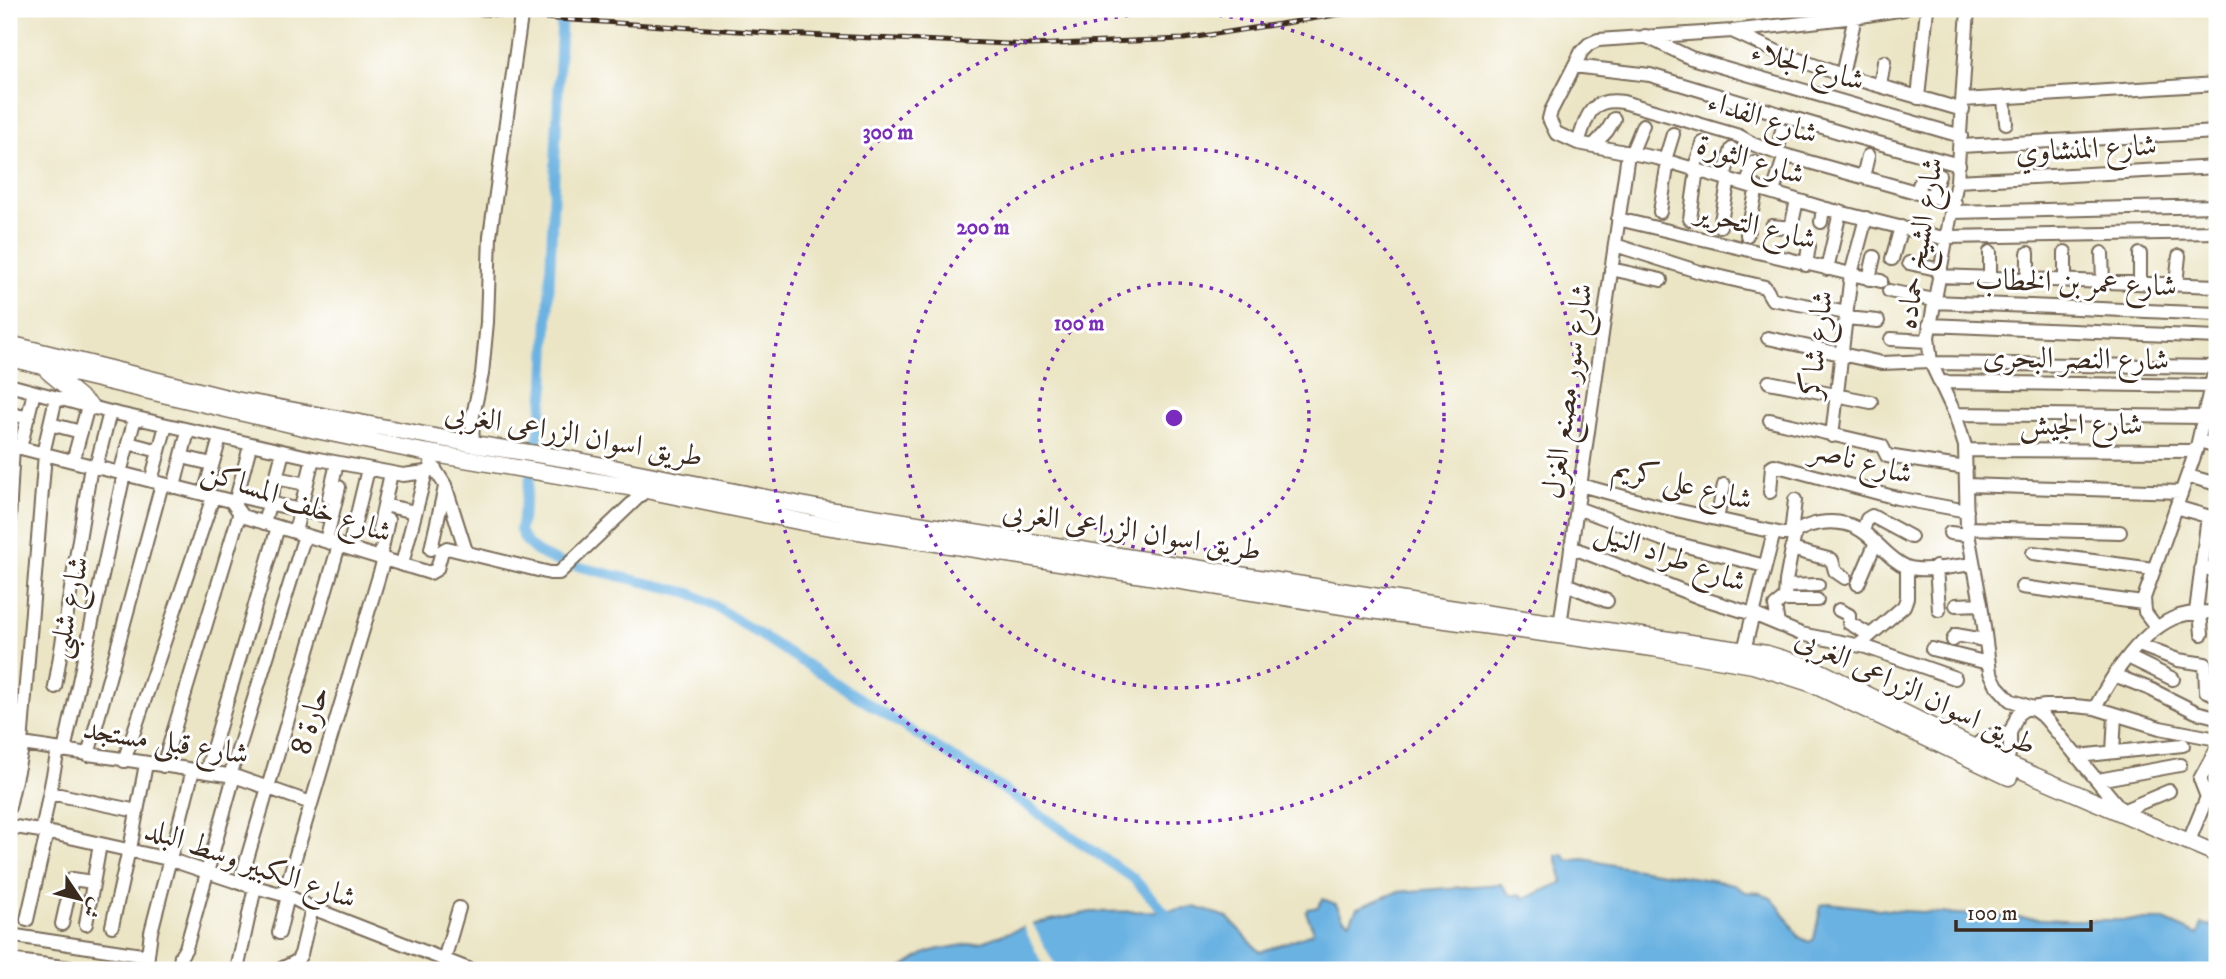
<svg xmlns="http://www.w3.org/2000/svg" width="2226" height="979" viewBox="0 0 2226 979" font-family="'IM FELL DW Pica',Amiri,serif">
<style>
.water{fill:#6bb2e2;stroke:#536e80;stroke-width:2}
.pier{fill:#ebe5c5}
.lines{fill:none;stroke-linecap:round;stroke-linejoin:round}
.canal{stroke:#6bb2e2;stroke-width:10}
.minor-casing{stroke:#796b58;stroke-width:16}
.major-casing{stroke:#796b58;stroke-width:19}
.minor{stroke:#fff;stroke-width:12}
.major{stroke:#fff;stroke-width:16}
.rail-casing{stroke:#3b2a1e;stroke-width:5}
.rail{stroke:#fff;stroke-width:2.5;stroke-dasharray:8;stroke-linecap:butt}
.ring{fill:none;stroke:#7b2cbf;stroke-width:3.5;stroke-dasharray:3.5 7}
.labels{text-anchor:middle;stroke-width:6;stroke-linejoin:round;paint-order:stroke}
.street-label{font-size:30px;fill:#3b2a1e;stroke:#fff}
.centre{fill:#7b2cbf;stroke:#fff;stroke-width:3.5}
.ring-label{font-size:21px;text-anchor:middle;font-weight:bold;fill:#7b2cbf;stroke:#fff;stroke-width:6;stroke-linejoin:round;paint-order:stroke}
</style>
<rect width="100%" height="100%" fill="#fff"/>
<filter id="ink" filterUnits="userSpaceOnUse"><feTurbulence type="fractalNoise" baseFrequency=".0143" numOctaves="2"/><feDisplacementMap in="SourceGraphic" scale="14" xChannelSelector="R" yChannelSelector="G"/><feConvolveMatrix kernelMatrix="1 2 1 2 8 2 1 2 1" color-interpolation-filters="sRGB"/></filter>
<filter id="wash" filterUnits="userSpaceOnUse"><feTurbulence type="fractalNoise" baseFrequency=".00686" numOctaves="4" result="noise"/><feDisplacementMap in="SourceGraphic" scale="28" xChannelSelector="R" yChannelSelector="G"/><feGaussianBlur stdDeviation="1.57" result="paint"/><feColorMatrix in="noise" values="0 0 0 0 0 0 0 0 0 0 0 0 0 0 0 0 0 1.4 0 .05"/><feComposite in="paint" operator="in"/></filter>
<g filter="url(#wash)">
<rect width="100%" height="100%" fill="#ebe5c5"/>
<path class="water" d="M1563 854 1568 861 1584 859 1618 866 1717 881 1733 884 1745 892 1761 893 1771 898 1780 908 1799 937 1809 942 1814 939 1821 905 1828 903 1888 910 2060 920H2164L2198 935 2202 924 2212 926 2214 918H2217V970H899L924 954 935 950 981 942 1036 923 1091 912 1164 911 1194 907 1227 917 1260 952 1312 933 1313 929 1306 912 1308 909 1318 907 1323 899 1336 904 1343 918 1350 922 1357 908 1397 892 1501 884 1510 895H1520L1524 899 1563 882 1556 856Z"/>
<path class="pier" d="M1031 921 1054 964 1065 970H1045L1022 923Z"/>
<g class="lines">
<path class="canal" d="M562 9 545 385 540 427 520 530C526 548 541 555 559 562L690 593 710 603 998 786 1133 878 1164 911"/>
</g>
</g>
<g filter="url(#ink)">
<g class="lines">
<g class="minor-casing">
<path id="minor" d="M1904 9 1855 17 1732 31 1598 40 1589 44 1582 51 1551 111 1549 119 1556 133 1578 143 1657 158 1823 208 1947 239
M1968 9 1957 181 1928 337 1931 363 1955 414 1965 446 1967 528 1981 604 1990 672 1997 686 2010 700 2030 707 2045 718 2125 814
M1732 31 1782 54 1842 75 1963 110
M1645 36 1691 58 1961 136
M1574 66 1650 75 1849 135 1959 165
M1842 75 1855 17
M1880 86 1884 62
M1918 98 1927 9
M2004 98 2006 123
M1963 100 2217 84
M1578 143C1587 116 1590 97 1623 102L1739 136 1755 145 1777 153 1955 203
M1593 146 1607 131 1614 119
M1961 146 2217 132
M1777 153 1782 130
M1631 154 1643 125
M1665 160 1673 134
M1694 169 1703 143
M1724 177 1732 149
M1863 177 1868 156
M1957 181 2217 167
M1747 184 1754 162
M1773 192 1785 155
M1917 193 1921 179
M1932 197 1939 175
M1660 212 1668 161
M1953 212 2217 206
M1618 219 1881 281
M1690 219 1697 170
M1821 222 1823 208
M1720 226 1729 179
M1772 226 1791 228 1797 200
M1747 235 1757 187
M1948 237 2217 232
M1615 245 1700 272 1765 287 1772 299 1847 313
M1990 252V278
M2102 253 2103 282
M1892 259 1901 227
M1909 263 1941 270
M1806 265 1809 246
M1611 269 1661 280
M1827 269 1840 212
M1939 276 2217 286
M1869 279 1874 257
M2028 279V253
M2065 280V252
M2140 283V254
M2176 284 2179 256
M1889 291 1934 300
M1933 302 2217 314
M1846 318 1878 321
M1929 325 2217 337
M1768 338 1882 363 1930 361
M1891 339 1928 341
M1931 363 2217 367
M1769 382 1871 402
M1940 382 2211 386
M9 385 110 412 313 458 403 475 426 472 435 468
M9 413 28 418
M1955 414 2204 417
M1770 420 1882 446 1887 456 1966 468
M50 424 81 432
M1832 436 1851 274 1866 218
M2199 441 2217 446
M128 443 159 451
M473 444 472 420 482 374 487 322 490 236 522 9
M9 445 231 501 242 516 430 573 437 569 442 551 447 548 550 573H559L646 490
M20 448 34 392
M1965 450 2196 451
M43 454 56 398
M182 457 212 464
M73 461 88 406
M431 463 445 485 466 551
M96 467 110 412
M120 473 135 418
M2188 476 2217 484
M276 478 306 484
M151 481 166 425
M1580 485 1658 506 1783 534C1793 535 1799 529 1808 526 1820 522 1834 521 1846 524 1872 530 1884 558 1907 567 1922 573 1956 566 1972 564
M1966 485 2181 492
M174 487 188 431
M1770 492 1772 466 1774 465 1897 498 1967 511
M204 494 220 438
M237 496 332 517
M329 497 337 463
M235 503 250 446
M384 505 415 512
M2176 507 2217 519
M1577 508 1667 541 1765 566
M1717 519 1724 485
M9 520 13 446
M264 523 283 452
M1967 528 2120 532
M379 529 391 473
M1863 531 1867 519 1872 516 1911 537
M295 532 313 458
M1950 533 1968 535
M1791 534 1795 500
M326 541 339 487
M1571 547 1701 598 1753 614 1801 634 1866 647 1955 678
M349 548 368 469
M431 549 445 487
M1791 549 1832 560 1835 571 1845 578
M2033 553 2153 569
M380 558 388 520
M402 564 426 472
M1936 567 1939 610
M2201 567 2217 571
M1566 584 1607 601
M1858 584 1876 542
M1786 586 1818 585
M2022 587 2143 603
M1784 600H1817
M1956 605 1981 604
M1839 610 1849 615V623L1870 635
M2196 612 2208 516
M2200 612 2202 634
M1778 624 1775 606 1785 598 1786 581 1795 533
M2157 628 2145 612 2144 598 2196 451 2217 359
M1559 632 1628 154
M1953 640 1956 635 1984 640
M1859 645 1904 606 1907 598V567
M2139 645 2178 660 2205 664 2206 691 2214 694
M1932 649 1988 663
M1744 650 1774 532
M2128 657 2173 679
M2114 675 2150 689 2196 712 2212 716
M55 687 91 466
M2095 708C2112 675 2142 629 2179 616 2192 612 2204 612 2217 612
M2010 733 2018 714 2025 709 2045 706H2075L2095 708 2160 728 2217 739
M9 742 234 776 311 803
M21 744 45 454
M64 751 124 474
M2113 752 2115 715
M1969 754C1978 740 1992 732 2010 733
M88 755 162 484
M2078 756 2183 745
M124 761 213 497
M163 766 239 515
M2004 770 2010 751V733
M206 772 278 527
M230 776 305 535
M2098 780 2180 765
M50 793 137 811
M9 807 23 744
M2122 811 2169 791
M9 826 47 832 168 859 240 883 288 896 312 908 471 970
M42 831 58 750
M2189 841 2207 797 2200 779 2217 748
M130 849 146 764
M240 883 339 545
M284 895 384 559
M27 920 47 832
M62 924 72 879 93 882
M86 924 100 844
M112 926 129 849
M279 933 288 896
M9 935 148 956
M9 960 87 970
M444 960 459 908
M146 970 151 932 193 770
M179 970 181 956 186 948 234 776
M237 970 255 887
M279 970 297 961 301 954 312 908"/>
</g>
<g class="major-casing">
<path id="major" d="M9 344 235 400 473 444 568 459 816 508 1455 609 1767 654 1813 668 2007 764 2217 854
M9 358 316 430 423 452 646 490 813 524 1349 607 1653 648 1753 665 1810 683 2009 777
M48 371 91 407"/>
</g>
<use href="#minor" class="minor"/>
<use href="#major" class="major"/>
<g class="rail-casing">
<path id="rail" d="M408 9 783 34 1030 45 1184 39 1374 9"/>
</g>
<use href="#rail" class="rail"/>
</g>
</g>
<g class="ring">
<circle cx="1174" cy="418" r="135"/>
<circle cx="1174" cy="418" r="270"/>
<circle cx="1174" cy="418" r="405"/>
</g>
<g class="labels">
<g class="street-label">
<text transform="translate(1808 65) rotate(16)" y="10">شارع الجلاء</text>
<text transform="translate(1763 117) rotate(18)" y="10">شارع الفداء</text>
<text transform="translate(2086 148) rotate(-3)" y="10">شارع المنشاوي</text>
<text transform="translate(1751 159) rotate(17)" y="10">شارع الثورة</text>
<text transform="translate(1756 225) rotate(14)" y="10">شارع التحرير</text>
<text transform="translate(1919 243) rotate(-81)" y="10">شارع الشيخ حماده</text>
<text transform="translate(2076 282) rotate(2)" y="10">شارع عمر بن الخطاب</text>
<text transform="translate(1816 344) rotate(-83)" y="10">شارع شاكر</text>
<text transform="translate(2076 358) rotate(1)" y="10">شارع النصر البحرى</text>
<text transform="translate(1567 391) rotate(-82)" y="10">شارع سور مصنع الغزل</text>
<text x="2081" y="434">شارع الجيش</text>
<text transform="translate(574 434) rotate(10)" y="10">طريق اسوان الزراعى الغربى</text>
<text transform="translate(1862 461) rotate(15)" y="10">شارع ناصر</text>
<text transform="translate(1683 483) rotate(14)" y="10">شارع على كريم</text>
<text transform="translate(297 501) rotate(19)" y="10">شارع خلف المساكن</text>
<text transform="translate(1132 530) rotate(9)" y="10">طريق اسوان الزراعى الغربى</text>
<text transform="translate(1671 556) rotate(20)" y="10">شارع طراد النيل</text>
<text transform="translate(68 607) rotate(-78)" y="10">شارع شلبى</text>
<text transform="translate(1916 691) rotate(25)" y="10">طريق اسوان الزراعى الغربى</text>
<text transform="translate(309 720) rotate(-73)" y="10">حارة 8</text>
<text transform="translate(166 741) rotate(9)" y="10">شارع قبلى مستجد</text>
<text transform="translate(251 863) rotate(19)" y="10">شارع الكبير وسط البلد</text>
</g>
</g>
<circle cx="1174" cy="418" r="10" class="centre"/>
<g class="ring-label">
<text x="888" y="139">300 m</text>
<text x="983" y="234">200 m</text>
<text x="1079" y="330">100 m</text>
</g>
<rect width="2226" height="979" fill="none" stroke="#fff" stroke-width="35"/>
<g transform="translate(80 899) rotate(125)" stroke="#ffffff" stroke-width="5" paint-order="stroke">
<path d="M0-5L12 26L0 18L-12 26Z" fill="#3b2a1e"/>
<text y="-10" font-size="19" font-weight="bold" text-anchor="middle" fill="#3b2a1e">ش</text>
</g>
<path d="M1956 920v10h135v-10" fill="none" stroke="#3b2a1e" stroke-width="3.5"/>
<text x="1967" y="920" font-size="21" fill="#3b2a1e" stroke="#ffffff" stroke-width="5" paint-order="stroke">100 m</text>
</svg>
